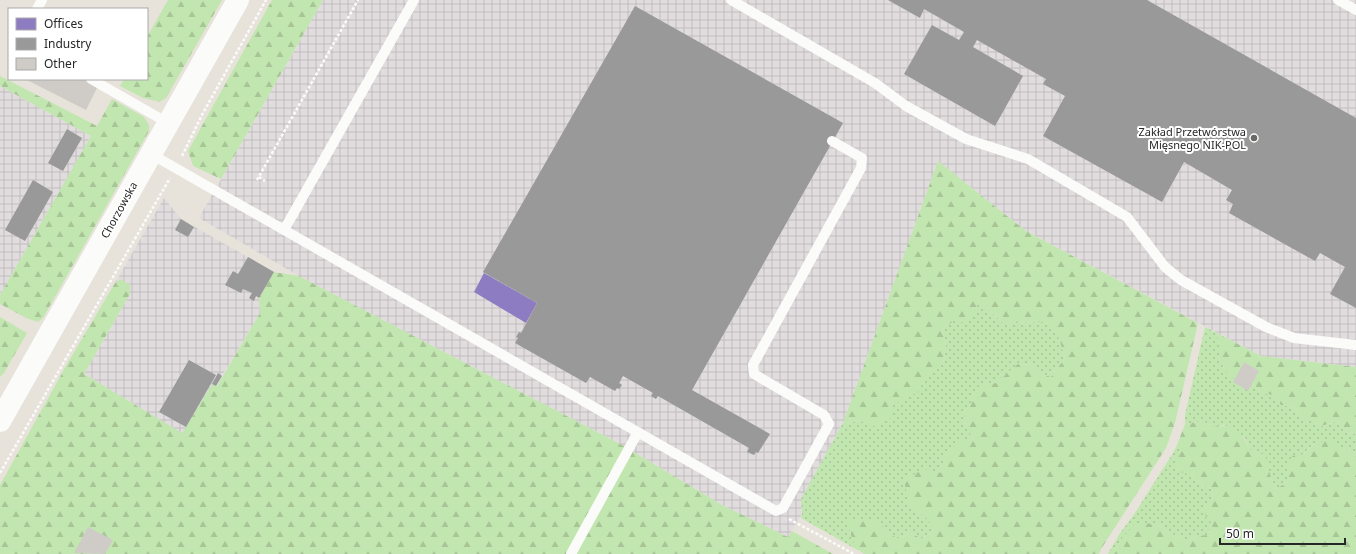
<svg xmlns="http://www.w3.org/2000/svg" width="1356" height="554" viewBox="0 0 1356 554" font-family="'Noto Sans',sans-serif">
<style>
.industrial{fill:url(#industrial-grid)}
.grass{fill:url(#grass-dots)}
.forest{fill:url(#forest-firs)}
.offices{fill:#8e7cc3}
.industry{fill:#999}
.building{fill:#cfccc7}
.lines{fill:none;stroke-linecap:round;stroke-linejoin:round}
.path{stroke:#fbfbfa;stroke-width:2.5;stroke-dasharray:3 2;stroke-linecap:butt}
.service{stroke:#fbfbfa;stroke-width:10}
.tertiary{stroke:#fbfbfa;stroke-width:22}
.poi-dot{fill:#6a6966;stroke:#fff;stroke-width:1.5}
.labels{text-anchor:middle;stroke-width:4;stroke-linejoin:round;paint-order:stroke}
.poi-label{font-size:11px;fill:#272727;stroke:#fff;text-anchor:end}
.street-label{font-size:11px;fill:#272727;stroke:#fff}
</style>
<defs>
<pattern id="industrial-grid" width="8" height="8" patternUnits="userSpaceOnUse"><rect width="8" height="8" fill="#e1dddf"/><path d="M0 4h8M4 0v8" fill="none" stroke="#c1bebf"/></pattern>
<pattern id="grass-dots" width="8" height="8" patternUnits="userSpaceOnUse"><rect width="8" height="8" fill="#c2e6b0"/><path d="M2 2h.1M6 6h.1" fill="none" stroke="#a7c597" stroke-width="1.8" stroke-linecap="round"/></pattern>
<pattern id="forest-firs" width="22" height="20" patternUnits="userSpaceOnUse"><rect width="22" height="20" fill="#c2e6b0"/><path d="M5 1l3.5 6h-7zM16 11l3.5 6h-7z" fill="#a7c597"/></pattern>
</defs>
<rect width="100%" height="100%" fill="#e7e3db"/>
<path class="industrial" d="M323 0H1356V367L1261 356 1026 231 938 161 843 423 801 499 802 514 788 537 722 505 622 445 299 276 199 218Z
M0 86 91 136 0 295Z
M164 198 181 219 274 272 259 298 260 313 216 386 212 384 183 434 84 374 130 294 122 279 115 283Z"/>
<path class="grass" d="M980 301 1003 323 1045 322 1059 338 1065 358 1051 377 1038 373 1031 365 1018 364 996 383 986 384 975 393 971 405 964 412 966 427 973 438 947 454 940 473 909 504 929 520 934 531 921 539 911 533 897 539 880 524 850 533 859 551 801 518 802 514 801 499 843 423 865 421 893 405 923 377 943 364 946 347 942 329Z
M1205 327 1217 333 1223 367 1251 381 1260 393 1273 395 1281 405 1295 407 1300 416 1322 426 1338 421 1347 433 1356 434V457L1344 448 1315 443 1287 469 1289 481 1276 489 1271 478 1250 450 1245 438 1224 425 1213 427 1203 421 1185 424V415Z
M1177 445 1194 480 1211 489 1213 498V524L1207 535 1197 536 1185 540 1168 532 1160 524H1148L1123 537 1113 554H1108L1120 533 1133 516 1173 453Z"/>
<path class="forest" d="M168 0H222L166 98 160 102 143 98 120 86 124 79H147V37Z
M272 0H323L221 179 193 166 188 151Z
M0 76 97 126 112 99 144 117 149 125V131L43 318 38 322 26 318 0 304V295L91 136 0 86Z
M938 161 1026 231 1198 323 1175 423 1166 448 1101 549 1099 554H864C853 548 850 533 848 521L867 518 880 524 897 539 911 533 922 539 934 531 929 520 909 504 904 480 924 469 940 473 947 454 959 441 973 438 966 427 964 412 971 405 974 393 986 384 996 383 1018 364 1031 365 1038 373 1051 377 1065 358 1059 338 1045 322 1003 323 980 301 968 323 954 321 942 329 946 347 943 364 924 377 920 391 893 405 891 418 876 427 865 421 843 423Z
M274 272 299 276 622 445 722 505 788 537 792 531 833 554H0V485L67 364 115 283 121 279 130 285V294L84 374 182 433 212 384 217 386 260 313 259 298Z
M0 317 27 333 4 373 0 377Z
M1217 333 1261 356 1356 367V434L1347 433 1338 421 1321 426 1300 416 1295 407 1281 405 1273 395 1260 393 1251 381C1246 380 1239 381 1235 379 1219 372 1220 348 1217 333Z
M1203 421 1213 427C1234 423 1242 431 1250 450L1265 455 1271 478 1276 489 1289 481 1287 469 1292 456 1304 454 1315 443 1330 440 1344 448 1356 457V554H1113L1123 537 1136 523 1160 524 1168 532 1185 540 1197 536 1207 535 1213 524 1206 518 1205 509 1213 498 1211 489 1194 480 1192 475 1180 472 1175 463 1180 452 1177 445 1185 424Z"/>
<path class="offices" d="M484 273 537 303 526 323 474 292Z"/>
<path class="industry" d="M888 0H1147L1356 118V308L1330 294 1345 267 1320 253 1315 261 1229 213 1233 204 1226 200 1232 190 1184 162 1162 202 1043 136 1065 96 1043 84 1046 79 977 40 973 47 1023 76 995 126 904 74 932 25 959 40 964 32 924 9 920 18Z
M635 6 843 123 692 390 770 434 758 453 756 452 754 455 747 452 749 448 658 396 656 399 651 396 653 393 623 376 619 383 622 385 619 389 617 388 615 391 590 377 586 383 515 343 518 338 516 337 519 332 521 333 537 303 483 272Z
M67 129 82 138 63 171 48 163Z
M33 180 53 192 25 241 5 230Z
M181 219 194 227 188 237 175 230Z
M248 257 274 272 259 298 256 296 254 301 249 298 252 293 243 289 241 293 225 285 233 271 238 274Z
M189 360 216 375 186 427 159 412Z
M218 373 222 376 216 386 212 384Z"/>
<path class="building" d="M25 79H84L98 86 86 110Z
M1244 362 1259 371 1248 391 1233 382Z
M88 527 113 540 105 554 74 553Z"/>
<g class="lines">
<path class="path" d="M182 156 203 113 266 0
M259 177 265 181
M257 180 358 0
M0 473 170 178
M789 519 854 554"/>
<path class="service" d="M731 0 875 83 906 106 966 139 1028 159 1127 217 1165 267 1181 280 1266 327 1294 338 1356 345
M1338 0 1356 10
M37 9 42 0
M91 79 168 123
M151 154 776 511 783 508 829 424 824 415 754 374 753 365 861 168 862 158 832 141
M284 230 414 0
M571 554 638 432"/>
<path class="tertiary" d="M0 421 238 0"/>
</g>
<circle class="poi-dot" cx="1254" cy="138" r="4"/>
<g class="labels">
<g class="poi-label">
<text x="1246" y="136">Zakład Przetwórstwa<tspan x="1246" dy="13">Mięsnego NIK-POL</tspan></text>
</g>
<g class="street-label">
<text transform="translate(119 210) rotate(-61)" y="4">Chorzowska</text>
</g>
</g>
<rect x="8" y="8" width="140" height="72" fill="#ffffff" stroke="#a9a9a9"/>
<rect x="16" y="18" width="20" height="12" fill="#8e7cc3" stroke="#a9a9a9"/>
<text x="44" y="28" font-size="12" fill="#272727">Offices</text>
<rect x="16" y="38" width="20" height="12" fill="#999999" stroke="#a9a9a9"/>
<text x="44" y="48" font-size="12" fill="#272727">Industry</text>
<rect x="16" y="58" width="20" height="12" fill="#cfccc7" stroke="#a9a9a9"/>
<text x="44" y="68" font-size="12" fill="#272727">Other</text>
<path d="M1220 538v6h125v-6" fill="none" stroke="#272727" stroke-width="2"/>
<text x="1226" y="538" font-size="12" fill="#272727" stroke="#ffffff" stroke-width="3" paint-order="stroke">50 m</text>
</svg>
